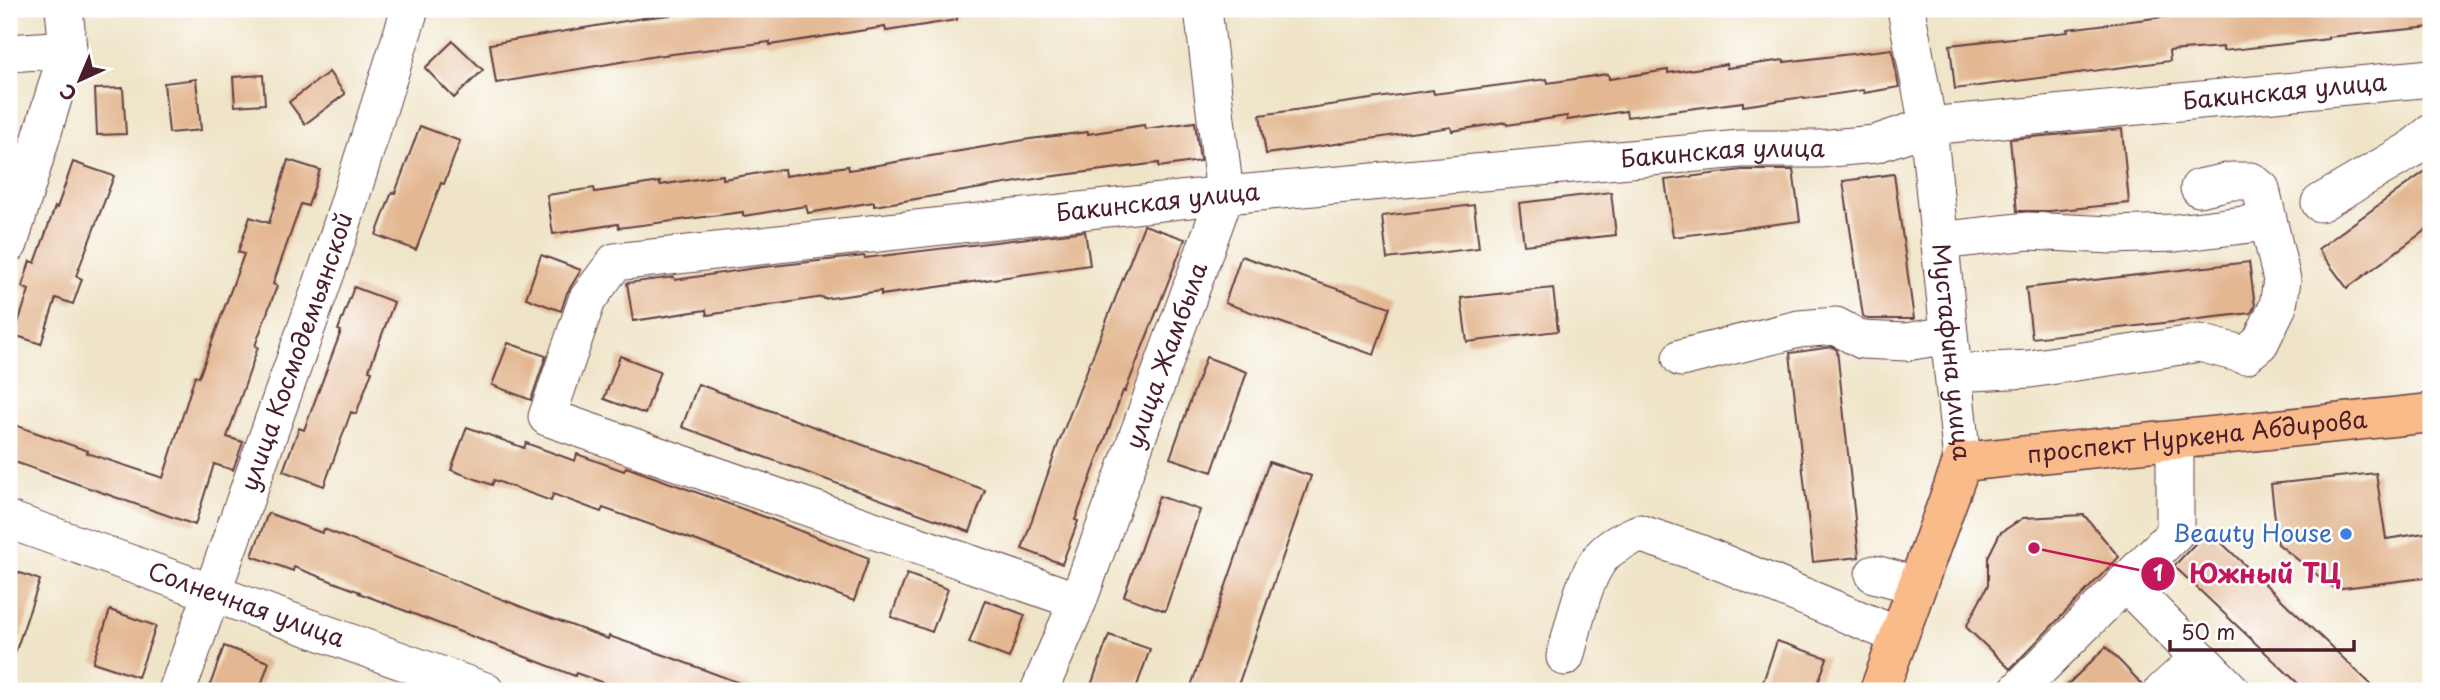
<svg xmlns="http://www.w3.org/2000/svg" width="2440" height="700" viewBox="0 0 2440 700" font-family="'Playpen Sans',sans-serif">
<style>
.building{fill:#e3b792}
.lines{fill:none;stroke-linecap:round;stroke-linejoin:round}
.minor-casing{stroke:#633d42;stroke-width:39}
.major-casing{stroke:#633d42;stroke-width:41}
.minor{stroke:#fff;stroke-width:37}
.major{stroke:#fabb8b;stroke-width:38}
.shop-dot{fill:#3f7fe0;stroke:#fff;stroke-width:2.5}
.labels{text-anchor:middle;stroke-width:5;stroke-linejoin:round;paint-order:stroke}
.street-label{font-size:24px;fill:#4a1f2b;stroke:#fff}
.shop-label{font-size:24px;fill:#366cbe;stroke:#fff;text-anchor:end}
.leader{fill:none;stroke:#c2185b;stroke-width:2.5}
.callout-dot{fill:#c2185b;stroke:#fff;stroke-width:2.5}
.mark-label{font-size:21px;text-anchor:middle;font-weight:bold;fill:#fff}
.callout-label{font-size:26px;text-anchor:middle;font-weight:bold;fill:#c2185b;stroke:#fff;stroke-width:5;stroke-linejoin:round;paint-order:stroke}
</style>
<rect width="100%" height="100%" fill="#fff"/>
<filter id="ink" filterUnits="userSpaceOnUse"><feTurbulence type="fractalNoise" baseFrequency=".0143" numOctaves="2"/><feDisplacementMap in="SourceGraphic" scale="14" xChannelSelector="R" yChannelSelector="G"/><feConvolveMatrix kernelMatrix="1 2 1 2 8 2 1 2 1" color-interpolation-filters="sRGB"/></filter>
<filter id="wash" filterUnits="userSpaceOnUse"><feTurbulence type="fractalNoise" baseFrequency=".00686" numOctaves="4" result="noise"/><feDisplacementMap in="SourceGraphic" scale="28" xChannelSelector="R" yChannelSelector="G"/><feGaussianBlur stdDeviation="1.57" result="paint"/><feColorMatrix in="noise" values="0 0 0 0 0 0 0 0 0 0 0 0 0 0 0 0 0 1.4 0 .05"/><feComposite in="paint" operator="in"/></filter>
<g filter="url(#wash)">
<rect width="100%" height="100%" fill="#efe4c7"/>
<g id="blocks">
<path class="building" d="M725 9H956L957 20 886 31 885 27 770 45V42L656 56 496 83 490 44 643 18Z
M2219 9H2431V27L2328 37V39L2223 51V47L2169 51 2170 61 1955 89 1950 45 2068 32 2067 29 2171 16 2219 12Z
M453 41 483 70 454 98 425 68Z
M1892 49 1899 87 1864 93 1863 90 1804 99 1803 97 1743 106V102L1627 117 1626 111 1567 120V116L1507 125 1506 122 1452 131 1451 127 1266 154 1260 115 1433 90 1434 94 1547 79 1548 83 1608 74 1609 79 1668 70V73L1727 64V68L1784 60V62Z
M329 72 345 94 305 124 289 102Z
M263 75 265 104 235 106 233 77Z
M196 79 201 130 169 133 164 83Z
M123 88 126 134 97 135 95 89Z
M1195 122 1200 161 1159 167V163L1047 177 874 206V202L808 213 806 206 743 216V212L619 228 618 224 553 234 547 195 594 188 595 192 660 182V185L723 175V179L784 169 785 176 848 166 849 170 1030 139 1088 132V134L1144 125 1145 129Z
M420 126 460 141 444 184 441 183 416 250 376 235 392 192 395 193Z
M2122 129 2129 203 2050 211H2017L2010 139Z
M288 160 320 170 308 206 301 204 273 284 277 286 255 346 258 347 227 437 243 442 233 470 214 464 195 525 9 460V423L88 451 87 453 163 478 195 376 199 377 244 254 238 252 250 217 269 223Z
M73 162 114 176 76 276 82 279 73 304 56 298 41 344 14 335 29 290 22 287 30 261 35 263 55 207 57 208Z
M2431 167V226L2347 288 2318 249Z
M1742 170H1793L1800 221 1673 237 1665 180Z
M1894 174 1914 319H1868L1863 316 1843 181Z
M1611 192 1616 235 1524 245 1519 203Z
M1474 205 1479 248 1387 259 1382 216Z
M1144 225 1185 239 1125 392 1123 391 1075 520 1078 521 1062 564 1022 549 1057 447Z
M1085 231 1090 265 881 295V291L824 299 823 297 707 315 706 310 633 321 627 283 674 277 675 280 755 268 864 256 865 258Z
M541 255 581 270 567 293 561 311 526 298Z
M1241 256 1390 307 1374 355 1225 303Z
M2249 262 2255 306 2251 313 2032 338 2026 288Z
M354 287 394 302 369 370 372 371 356 414 351 412 324 486 283 471 299 428 304 430 341 331 338 330Z
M1553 288 1558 331 1467 342 1461 298Z
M508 343 546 356 531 400 492 385Z
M1832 347 1837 350 1859 557 1813 562 1790 353Z
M620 356 660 371 645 414 604 399Z
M1206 357 1247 372 1212 472 1170 458Z
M698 384 985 490 970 532 682 427Z
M467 427 524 448 526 443 575 461 577 454 624 471 626 467 765 517 869 558 854 601 700 542 603 508 601 512 553 494 551 501 494 480 492 485 451 470Z
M1269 462 1311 476 1236 691H1207L1191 686Z
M2376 473 2386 539 2431 532V577L2335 589 2278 544 2271 484Z
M1159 496 1200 510 1165 611 1124 596Z
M268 513 322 533 324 529 532 611 608 639 609 636 667 656 756 689 755 691H626L576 673 575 676 359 593 360 592 294 567 293 571 252 556Z
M2084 515 2119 557 2010 669 1966 627 1988 585V557L2000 533 2023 518Z
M2208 530 2378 691H2306L2174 566Z
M9 569 40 580 12 662 9 661Z
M907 574 948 589 932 632 891 617Z
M985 600 1025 615 1009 658 969 643Z
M110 610 156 626 138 677 93 662Z
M1109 635 1150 649 1135 691H1089Z
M1777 641 1827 658 1815 691H1760Z
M224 646 269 662 259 691H208Z
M2106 647 2143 685V691H2061Z"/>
</g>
</g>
<g filter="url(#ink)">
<use href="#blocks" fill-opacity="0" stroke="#633d42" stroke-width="2"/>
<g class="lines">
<g class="minor-casing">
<g id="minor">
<path id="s1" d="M1906 9 1928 126 1962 462"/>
<path d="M9 53 68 49"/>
<path d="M2320 203 2409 151 2431 133"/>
<path d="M1939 241 2028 231 2112 235 2176 233 2268 222"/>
<path d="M9 244 68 49 64 9"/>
<path d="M1681 358 1799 329 1836 326 1862 340 1906 342 1949 335"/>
<path d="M1953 373 2030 369 2200 343 2245 355 2260 343 2278 306 2282 280 2261 189 2251 181H2231L2199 188"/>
<path id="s2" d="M9 520 485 691"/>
<path d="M1874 574 1917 585"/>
<path d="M2125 583 2232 691"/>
<path id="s3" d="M1078 601 547 417 587 300 615 262 1225 195 1741 149H1820L1875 144 1928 126 2431 78"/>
<path d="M1565 657C1574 628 1582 579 1602 556 1612 545 1626 539 1639 533L1699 553 1899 636"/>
<path id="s4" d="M177 691 332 256 410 9"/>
<path id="s5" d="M1039 691 1078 601 1225 195 1203 9"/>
<path d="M2017 691 2175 533V440"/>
<path d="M2163 691 2199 658"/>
</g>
</g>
<g class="major-casing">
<g id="major">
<path id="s6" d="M1879 691 1962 462 2431 413"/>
</g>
</g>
<use href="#minor" class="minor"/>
<use href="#major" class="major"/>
</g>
</g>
<circle class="shop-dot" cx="2346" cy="534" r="7"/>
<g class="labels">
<g class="street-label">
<text dy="8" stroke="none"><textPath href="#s3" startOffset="2413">Бакинская улица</textPath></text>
<text dy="8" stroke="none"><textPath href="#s3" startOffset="1846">Бакинская улица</textPath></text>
<text dy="8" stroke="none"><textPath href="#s3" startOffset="1279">Бакинская улица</textPath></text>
<text dy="8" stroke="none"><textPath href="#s4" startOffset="360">улица Космодемьянской</textPath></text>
<text dy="8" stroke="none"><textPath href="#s1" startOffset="346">Мустафина улица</textPath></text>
<text dy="8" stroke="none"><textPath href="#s5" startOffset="359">улица Жамбыла</textPath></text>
<text dy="8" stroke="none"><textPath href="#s6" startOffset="480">проспект Нуркена Абдирова</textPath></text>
<text dy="8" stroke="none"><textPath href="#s2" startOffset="252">Солнечная улица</textPath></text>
</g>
<g class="shop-label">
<text x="2332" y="542">Beauty House</text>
</g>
</g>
<path class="leader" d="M2034 548L2158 574"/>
<g class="callout-dot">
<circle cx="2034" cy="548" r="7"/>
<circle cx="2158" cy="574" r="18"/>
</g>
<g class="mark-label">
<text x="2158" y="581">1</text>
</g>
<g class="callout-label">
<text x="2265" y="583">Южный ТЦ</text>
</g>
<rect width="2440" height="700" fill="none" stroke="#fff" stroke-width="35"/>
<g transform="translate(80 80) rotate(224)" stroke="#ffffff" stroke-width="5" paint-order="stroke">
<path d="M0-5L12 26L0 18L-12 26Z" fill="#4a1f2b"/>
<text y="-10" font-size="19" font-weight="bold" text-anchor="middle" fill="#4a1f2b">С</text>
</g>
<path d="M2170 640v10h184v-10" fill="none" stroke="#4a1f2b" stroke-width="3.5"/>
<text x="2181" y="640" font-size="21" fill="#4a1f2b" stroke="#ffffff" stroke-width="5" paint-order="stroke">50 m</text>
</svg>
